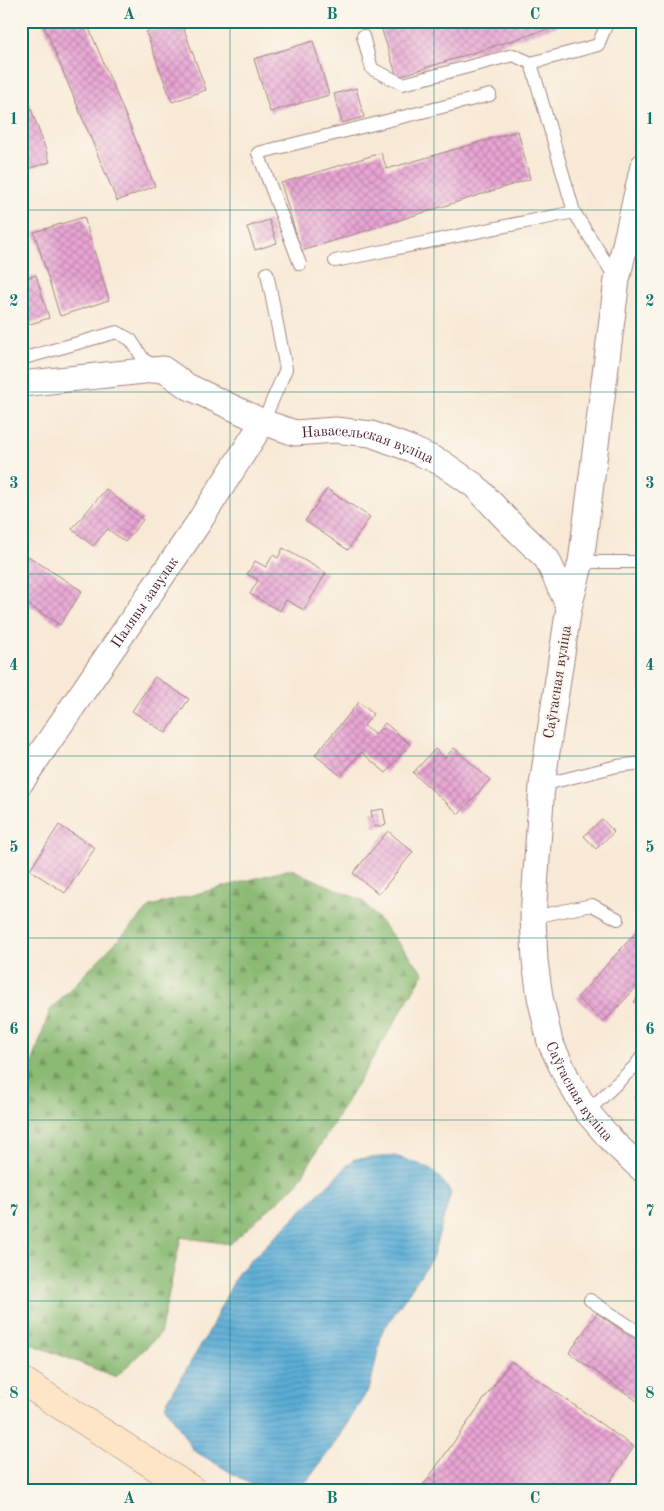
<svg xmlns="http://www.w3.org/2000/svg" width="664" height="1511" viewBox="0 0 664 1511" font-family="'Old Standard TT',serif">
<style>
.forest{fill:url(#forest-firs);stroke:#6a6c4f}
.water{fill:url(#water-rules);stroke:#526680}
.building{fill:url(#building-cross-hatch)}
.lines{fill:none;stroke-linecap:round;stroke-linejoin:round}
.service-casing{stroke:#a18480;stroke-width:14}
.minor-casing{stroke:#a18480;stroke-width:27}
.secondary-casing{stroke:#a18480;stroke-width:29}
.service{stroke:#fff;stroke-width:12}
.minor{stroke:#fff;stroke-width:25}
.secondary{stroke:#fee5c5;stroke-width:28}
.grid{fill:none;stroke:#0f766e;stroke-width:1;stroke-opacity:0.55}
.labels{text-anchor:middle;stroke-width:4;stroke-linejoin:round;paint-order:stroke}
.street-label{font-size:15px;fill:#4a1f2b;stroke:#fbf7ec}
.neatline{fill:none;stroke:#0f766e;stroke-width:2}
.grid-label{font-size:16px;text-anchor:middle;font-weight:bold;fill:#0f766e}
</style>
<defs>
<pattern id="forest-firs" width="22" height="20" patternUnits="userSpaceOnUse" patternTransform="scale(1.25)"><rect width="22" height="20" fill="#8aba73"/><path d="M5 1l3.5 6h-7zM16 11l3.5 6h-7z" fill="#73975f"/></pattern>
<pattern id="water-rules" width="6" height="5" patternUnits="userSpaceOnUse" patternTransform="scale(1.25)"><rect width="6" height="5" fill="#5badd6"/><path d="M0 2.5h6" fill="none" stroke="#4d8cae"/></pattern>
<pattern id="building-cross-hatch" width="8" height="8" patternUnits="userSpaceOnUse" patternTransform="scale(1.25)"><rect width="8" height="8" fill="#e8a5d4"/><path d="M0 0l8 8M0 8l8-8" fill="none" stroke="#be86ac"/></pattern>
</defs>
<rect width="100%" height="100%" fill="#fbf7ec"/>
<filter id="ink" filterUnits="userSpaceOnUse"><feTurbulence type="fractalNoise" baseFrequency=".02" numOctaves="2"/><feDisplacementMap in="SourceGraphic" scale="10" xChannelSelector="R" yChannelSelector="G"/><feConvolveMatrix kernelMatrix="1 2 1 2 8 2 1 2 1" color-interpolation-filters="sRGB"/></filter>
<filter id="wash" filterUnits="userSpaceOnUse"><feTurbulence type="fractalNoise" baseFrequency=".0096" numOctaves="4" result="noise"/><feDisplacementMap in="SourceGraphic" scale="20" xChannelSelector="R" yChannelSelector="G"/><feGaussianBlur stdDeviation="1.12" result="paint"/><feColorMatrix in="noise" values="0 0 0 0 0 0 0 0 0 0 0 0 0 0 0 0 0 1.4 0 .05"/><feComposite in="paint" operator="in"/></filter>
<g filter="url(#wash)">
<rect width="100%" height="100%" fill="#f8e9d6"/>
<path class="forest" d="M291 869 363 901 424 973 297 1184 230 1244 181 1237 160 1334 116 1377 21 1340V1097L50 1010 151 906Z"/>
<path class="water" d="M395 1156C424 1166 434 1166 451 1193L432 1258 382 1332 370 1387 335 1443 304 1485 288 1490 257 1488 193 1450 165 1405 208 1333 238 1273 354 1159Z"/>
<g id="blocks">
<path class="building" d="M42 21H86L155 186 117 201Z
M175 21H181L206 90 172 102 146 32Z
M379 21H570V22L397 77Z
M313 41 329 95 270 112 254 59Z
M21 80 50 162 21 171Z
M356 88 364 117 342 123 334 94Z
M518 131 530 179 301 251 281 183 381 153 387 169Z
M84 217 109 300 60 316 34 232Z
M269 220 277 243 255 250 247 227Z
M36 275 49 318 21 327V280Z
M106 489 143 520 125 542 108 529 93 546 72 529Z
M327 489 370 517 348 550 305 521Z
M283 548 326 573 304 610 286 600 280 611 250 594 258 580 247 574 255 561 266 567 273 555 278 558Z
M28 556 82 591 60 625 21 600V566Z
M155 677 189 699 166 733 132 711Z
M359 702 373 714 364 726 375 735 385 723 410 744 386 773 361 752 341 776 315 755Z
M454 748 490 780 459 814 413 773 435 749 445 758Z
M383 809 386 825 374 827 371 811Z
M602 819 614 832 596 849 584 836Z
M59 825 95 848 65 893 30 870Z
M388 831 413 852 379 894 353 873Z
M638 930 643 934V980L604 1022 577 998Z
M643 990V1008L634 1002Z
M643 1087V1104L634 1097Z
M597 1313 643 1345V1405L569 1353Z
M511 1361 634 1447 604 1490H420Z"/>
</g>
</g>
<g filter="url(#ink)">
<use href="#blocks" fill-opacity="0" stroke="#a18480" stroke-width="1"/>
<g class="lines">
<g class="service-casing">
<path id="service" d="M363 36 372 69 403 84 513 55 531 63
M574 212 531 63 598 45 608 21
M335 261 574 212 617 280
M300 264 258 153 490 95
M21 359 117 332 131 340 144 360 158 367
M263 422 286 369 267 273
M581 562H643
M542 785 617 766 643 763
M533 917 592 905 618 919
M587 1112 635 1066 643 1055
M590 1300 643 1335"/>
</g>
<g class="minor-casing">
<g id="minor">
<path id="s1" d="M643 166 617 280 581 562 569 607 542 785 533 917 535 961 540 997 550 1042 567 1078 587 1112 614 1143 643 1170"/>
<path id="s2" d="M21 384 163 369 187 386 263 422 295 433 335 430 371 434 411 449 442 463 475 486 510 523 547 559 569 607"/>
<path id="s3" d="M21 782 197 525 263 422"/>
</g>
</g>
<g class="secondary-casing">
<path id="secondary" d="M21 1380 192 1490"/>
</g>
<use href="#service" class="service"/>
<use href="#minor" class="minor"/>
<use href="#secondary" class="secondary"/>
</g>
</g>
<path class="grid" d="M230 21V1490M434 21V1490M21 210H643M21 392H643M21 574H643M21 756H643M21 938H643M21 1120H643M21 1301H643"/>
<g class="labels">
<g class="street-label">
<text dy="5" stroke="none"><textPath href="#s2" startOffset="365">Навасельская вуліца</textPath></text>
<text dy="5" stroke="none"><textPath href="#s3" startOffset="218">Палявы завулак</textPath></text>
<text transform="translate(557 682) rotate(-81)" y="5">Саўгасная вуліца</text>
<text dy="5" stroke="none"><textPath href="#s1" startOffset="944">Саўгасная вуліца</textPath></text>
</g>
</g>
<rect width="664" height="1511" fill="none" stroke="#fbf7ec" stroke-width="55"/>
<rect x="28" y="28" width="608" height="1456" class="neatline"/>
<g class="grid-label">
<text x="129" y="19">A</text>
<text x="332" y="19">B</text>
<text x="535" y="19">C</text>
<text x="14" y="124">1</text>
<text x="650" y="124">1</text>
<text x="14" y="306">2</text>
<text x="650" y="306">2</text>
<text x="14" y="488">3</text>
<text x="650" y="488">3</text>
<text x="14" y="670">4</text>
<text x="650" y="670">4</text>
<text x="14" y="852">5</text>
<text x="650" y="852">5</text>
<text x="14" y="1034">6</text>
<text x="650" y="1034">6</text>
<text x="14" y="1216">7</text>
<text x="650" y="1216">7</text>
<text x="14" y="1398">8</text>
<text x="650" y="1398">8</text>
<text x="129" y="1503">A</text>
<text x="332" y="1503">B</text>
<text x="535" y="1503">C</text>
</g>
</svg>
